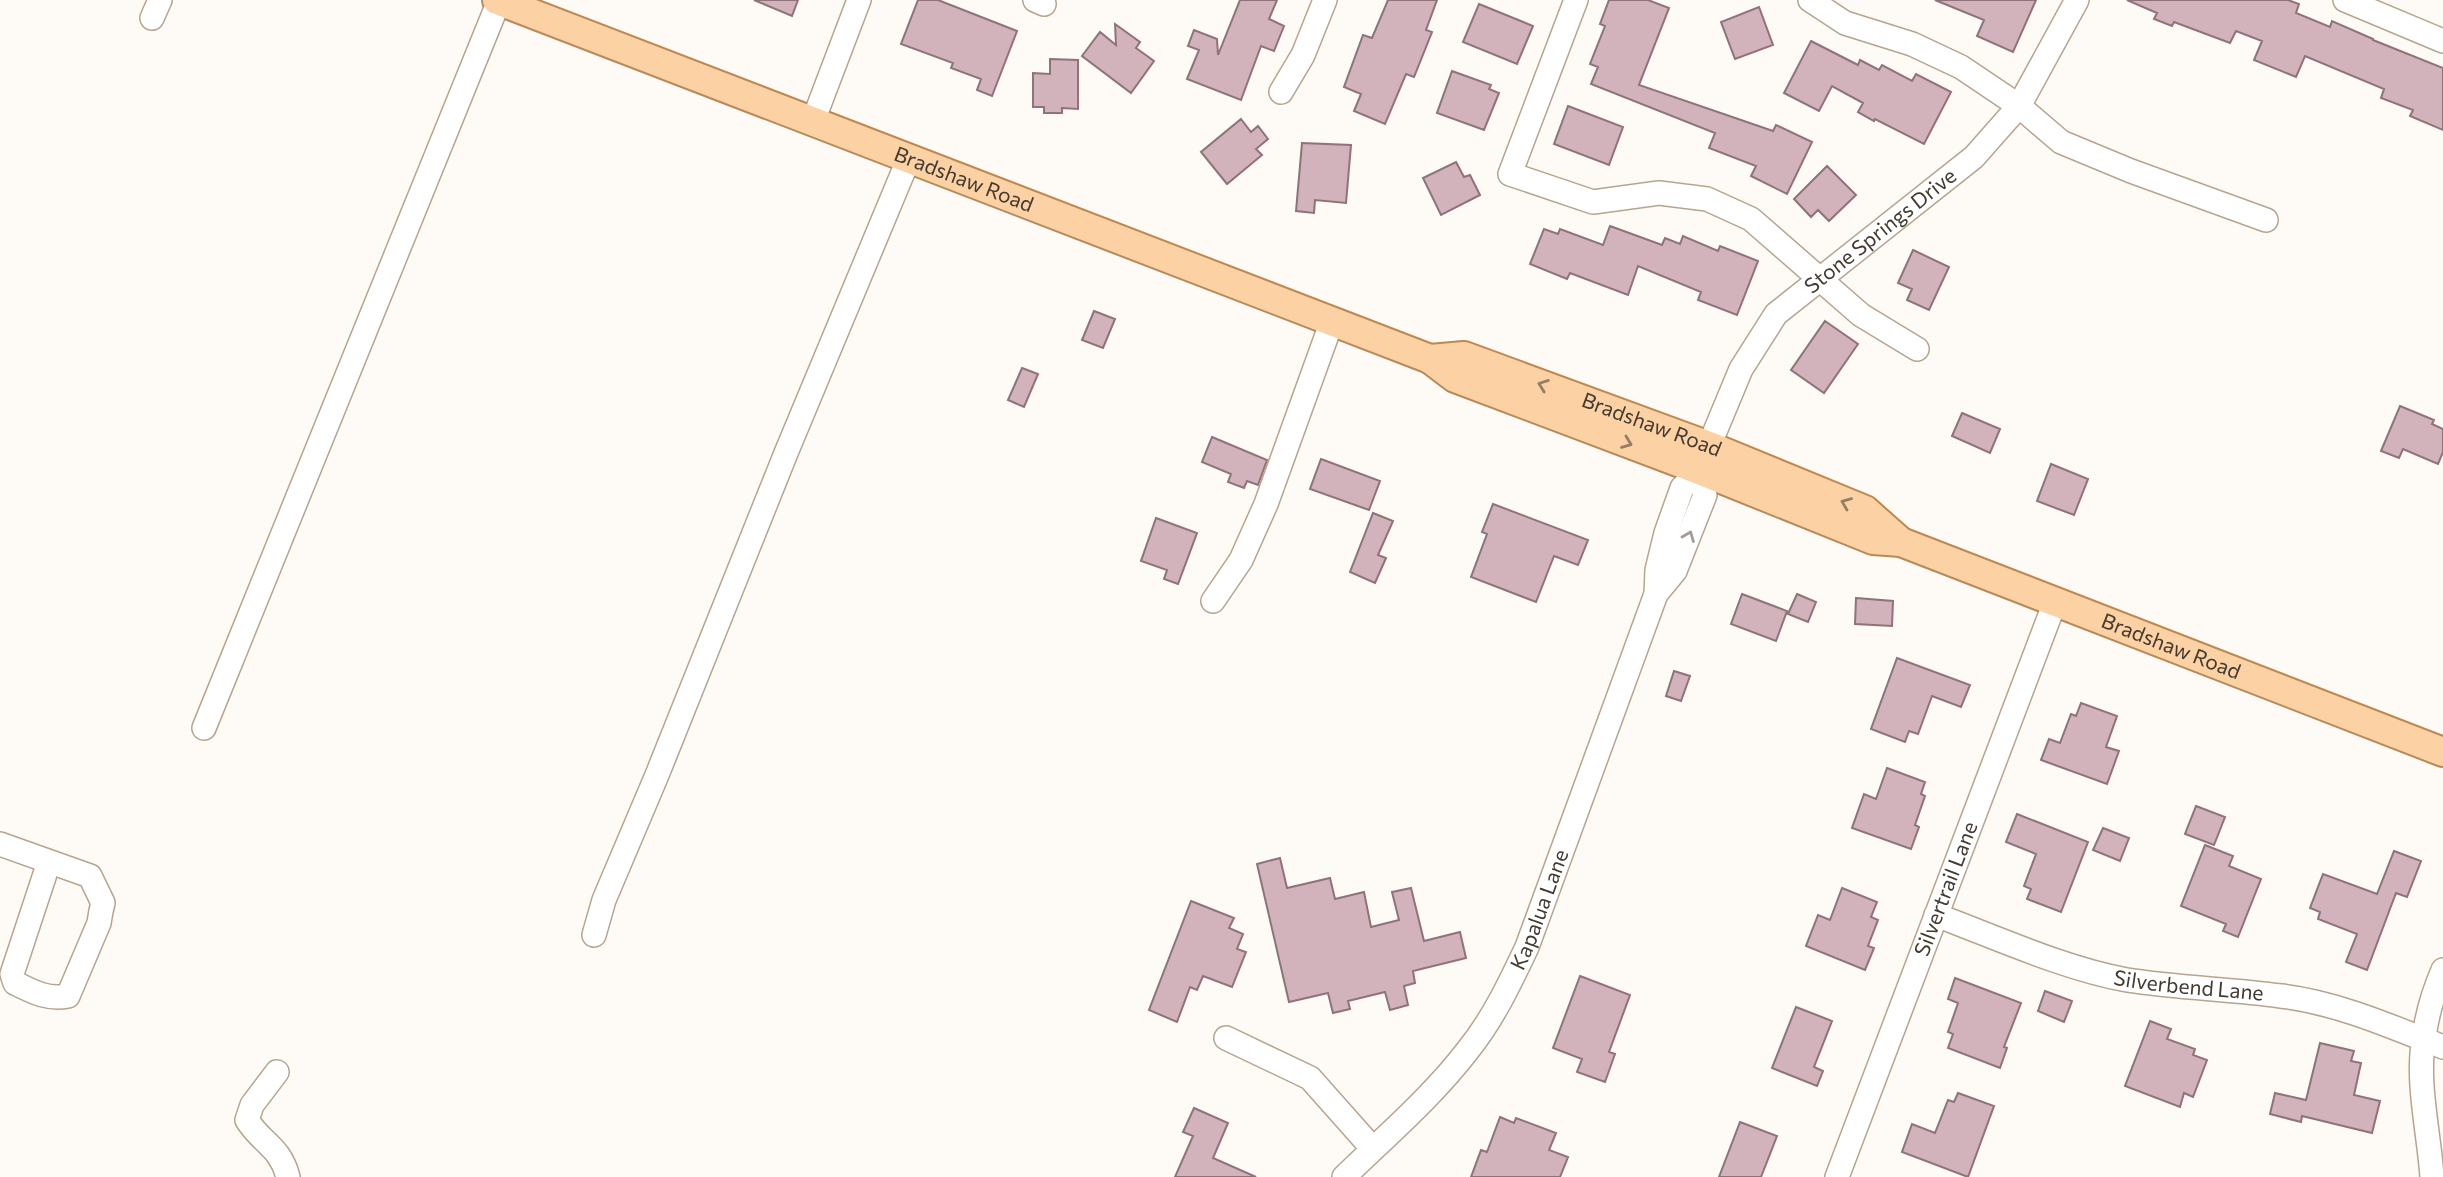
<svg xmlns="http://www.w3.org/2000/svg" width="2443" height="1177" viewBox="0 0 2443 1177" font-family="Commissioner,sans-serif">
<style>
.building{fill:#d2b2bb;stroke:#8f727a;stroke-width:2}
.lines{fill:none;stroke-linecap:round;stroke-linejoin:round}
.minor-casing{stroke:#b7a48e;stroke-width:26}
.major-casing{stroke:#ba8954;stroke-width:32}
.minor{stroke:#fff;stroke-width:23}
.major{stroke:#fcd1a4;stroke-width:28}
.oneway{stroke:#967e65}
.oneway2{stroke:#a19c98}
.labels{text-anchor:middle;stroke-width:7;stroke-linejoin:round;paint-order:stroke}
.street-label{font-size:21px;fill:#433a31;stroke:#fefaf5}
</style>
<rect width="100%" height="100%" fill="#fefaf5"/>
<path class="building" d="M754 0H798L792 16Z
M918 0H938L1017 31 992 96 977 90 981 79 951 68 953 63 901 44Z
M1240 0H1277L1269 19 1284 26 1274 51 1261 46 1241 100 1187 79 1199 50 1188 46 1194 30 1217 39 1218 55Z
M1388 0H1437L1426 30 1432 32 1414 77 1406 74 1385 124 1354 111 1361 94 1344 87 1363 35 1372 38Z
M1609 0H1648L1669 8 1639 85 1773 131 1776 125 1812 142 1787 194 1751 176 1756 166 1709 148 1715 133 1591 84 1598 67 1590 64 1605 26 1600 24Z
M1935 0H2036L2013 52 1977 36 1984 20Z
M2127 0H2288L2299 4 2296 13 2330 27 2332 21 2373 39V40L2443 68V130L2410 116 2413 110 2381 98 2384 89 2305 56 2296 77 2254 60 2262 41 2236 31 2230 43 2174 22 2172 26 2154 19 2157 13Z
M1479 4 1533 26 1517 64 1463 42Z
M1759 7 1773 45 1735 59 1721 22Z
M1115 24 1140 42 1136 48 1154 61 1131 93 1082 56 1100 32 1116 45Z
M1811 41 1858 65 1860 60 1879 70 1882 65 1912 81 1916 74 1951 92 1924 144 1875 119 1874 121 1858 112 1863 103 1832 86 1819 111 1784 93Z
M1050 59 1078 60V109L1062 108V113H1044V107H1033V73L1050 74Z
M1452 71 1491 85 1489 89 1499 93 1484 130 1437 113Z
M1568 106 1623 127 1609 165 1554 144Z
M1241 119 1251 132 1258 126 1268 139 1256 149 1262 155 1227 184 1201 152Z
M1302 143 1351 145 1346 203 1315 200 1314 213 1296 211Z
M1456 162 1464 177 1470 175 1480 195 1441 215 1423 178Z
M1827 166 1856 195 1829 221 1818 210 1811 217 1794 199Z
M1610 226 1662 245 1665 238 1680 244 1683 236 1718 251 1720 246 1758 261 1737 315 1698 300 1701 292 1638 266 1628 295 1570 273 1567 279 1530 264 1544 229 1558 234 1560 229 1603 245Z
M1913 250 1949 267 1929 310 1907 300 1912 289 1898 283Z
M1094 311 1115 319 1103 348 1082 340Z
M1825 321 1858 344 1824 393 1791 370Z
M1022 368 1038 374 1024 407 1008 400Z
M2400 406 2434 420 2432 424 2443 429V452L2438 464 2403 449 2399 458 2381 451Z
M1962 413 2000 429 1990 453 1952 436Z
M1212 437 1267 460 1258 485 1247 481 1244 488 1228 482 1231 474 1202 462Z
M1321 459 1380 481 1369 510 1310 489Z
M2051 464 2088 479 2074 515 2037 501Z
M1493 504 1588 540 1578 565 1554 556 1536 602 1471 577 1487 534 1482 532Z
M1373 513 1393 521 1378 555 1386 558 1375 583 1350 572Z
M1156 518 1197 533 1178 584 1164 579 1167 570 1141 561Z
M1742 594 1787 611 1776 641 1731 624Z
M1797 594 1816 602 1808 622 1788 614Z
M1856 598 1893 601 1892 626 1855 624Z
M1897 658 1970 685 1961 707 1932 696 1918 734 1909 731 1905 742 1871 729Z
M1674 671 1690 676 1681 701 1666 696Z
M2081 703 2117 716 2106 747 2119 751 2107 784 2041 760 2049 739 2060 743 2071 714 2076 716Z
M1887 768 1925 782 1921 794 1925 796 1915 825 1919 827 1911 849 1852 828 1864 794 1876 799Z
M2196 806 2225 817 2214 845 2185 834Z
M2017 814 2088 842 2061 912 2027 899 2031 889 2024 886 2036 854 2006 842Z
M2103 828 2129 838 2120 861 2093 850Z
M2205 845 2233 856 2229 866 2261 879 2238 937 2223 931 2226 924 2181 906Z
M2394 851 2421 861 2407 897 2396 893 2367 970 2346 962 2357 934 2318 919 2320 912 2310 908 2323 874 2377 894Z
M1280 858 1287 888 1330 878 1335 899 1364 892 1371 927 1399 920 1392 892 1411 888 1424 941 1460 932 1466 958 1413 971 1415 983 1404 986 1408 1005 1390 1010 1385 992 1348 1001 1350 1009 1333 1013 1328 993 1289 1002 1257 864Z
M1842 888 1877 902 1871 917 1878 920 1868 946 1874 948 1865 970 1806 946 1818 915 1830 920Z
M1191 901 1234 918 1229 928 1243 934 1237 949 1246 952 1232 987 1203 976 1197 990 1190 987 1177 1022 1149 1010Z
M1580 976 1630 995 1609 1052 1615 1054 1605 1082 1577 1072 1582 1059 1553 1048Z
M1955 978 2021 1003 2004 1047 2007 1048 2000 1068 1948 1048 1953 1034 1948 1032 1958 1003 1948 999Z
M2045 991 2072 1001 2064 1022 2038 1011Z
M1796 1007 1832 1021 1814 1067 1823 1071 1817 1086 1772 1068Z
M2150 1021 2171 1029 2167 1039 2195 1049 2193 1055 2207 1060 2193 1097 2184 1093 2180 1107 2125 1086Z
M2320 1043 2354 1051 2351 1061 2361 1063 2354 1095 2380 1101 2372 1133 2302 1116 2301 1122 2270 1114 2275 1093 2306 1100Z
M1958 1093 1994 1106 1968 1177 1902 1152 1912 1124 1935 1133 1948 1100 1954 1102Z
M1194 1108 1228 1123 1213 1158 1256 1177H1175L1193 1136 1183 1132Z
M1500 1117 1514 1123 1516 1118 1556 1133 1549 1150 1568 1157 1560 1177H1471L1481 1150 1487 1152Z
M1740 1122 1777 1136 1761 1177H1719Z"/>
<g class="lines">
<g class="minor-casing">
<g id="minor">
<path d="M1035 0 1044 4"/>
<path d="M1576 0 1510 174 1593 202 1659 193 1707 199 1751 219 1861 315 1917 349"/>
<path d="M1810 0 1845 23 1912 44 1961 67 2019 106 2061 142 2131 171 2266 220"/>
<path d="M2345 0 2443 41"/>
<path d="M152 18 160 0"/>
<path d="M1281 92 1303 55 1325 0"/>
<path d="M813 121 859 0"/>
<path d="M1656 594 1675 571 1705 495 1699 470"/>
<path d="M1213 601 1241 560 1266 504 1332 321"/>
<path d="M204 728 499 1"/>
<path d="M0 844 90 876 103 903 101 911 99 923 68 996C48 1000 33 992 15 983L12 974 49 862"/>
<path id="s1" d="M1936 915C1995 937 2065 969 2127 980 2178 988 2230 989 2281 996 2338 1003 2390 1026 2443 1047"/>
<path d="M594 935 604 900 657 775 786 453 909 158"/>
<path d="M1226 1038 1310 1078 1373 1149"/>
<path d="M277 1072 252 1105 247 1120C262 1144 280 1146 288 1177"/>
<path id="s2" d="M1344 1177C1386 1136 1432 1097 1468 1050 1493 1019 1510 983 1527 947L1656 594 1657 570 1666 533 1682 488 1699 470 1741 369 1776 314 1974 157 2019 106 2077 0"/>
<path id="s3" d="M1837 1177 2055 602"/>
<path d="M2432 1177C2429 1132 2416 1082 2424 1037 2427 1014 2434 991 2443 970"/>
</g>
</g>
<g class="major-casing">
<g id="major">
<path id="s4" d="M497 0 1430 359 1455 378 1699 470 1873 540 1901 542 2443 752"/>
<path id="s5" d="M1430 359 1464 356 1709 446 1865 510 1901 542"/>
</g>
</g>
<use href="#minor" class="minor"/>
<use href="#major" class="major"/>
</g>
<defs><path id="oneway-chevron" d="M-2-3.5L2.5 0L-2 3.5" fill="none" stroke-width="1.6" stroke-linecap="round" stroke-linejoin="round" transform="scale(1.75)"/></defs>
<g class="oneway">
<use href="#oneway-chevron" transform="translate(1543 385) rotate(-160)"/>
<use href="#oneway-chevron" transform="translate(1627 443) rotate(21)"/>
<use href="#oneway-chevron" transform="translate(1846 503) rotate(-158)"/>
</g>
<use class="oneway2" href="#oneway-chevron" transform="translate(1689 536) rotate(-68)"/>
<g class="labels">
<g class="street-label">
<text dy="7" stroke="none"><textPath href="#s4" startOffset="500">Bradshaw Road</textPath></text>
<text dy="7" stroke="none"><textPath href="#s2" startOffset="1115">Stone Springs Drive</textPath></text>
<text dy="7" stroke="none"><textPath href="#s5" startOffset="234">Bradshaw Road</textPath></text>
<text dy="7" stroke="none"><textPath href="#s4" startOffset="1797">Bradshaw Road</textPath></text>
<text dy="7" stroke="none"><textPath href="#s3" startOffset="308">Silvertrail Lane</textPath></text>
<text dy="7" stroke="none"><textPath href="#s2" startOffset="336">Kapalua Lane</textPath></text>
<text dy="7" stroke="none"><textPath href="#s1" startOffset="264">Silverbend Lane</textPath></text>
</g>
</g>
</svg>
